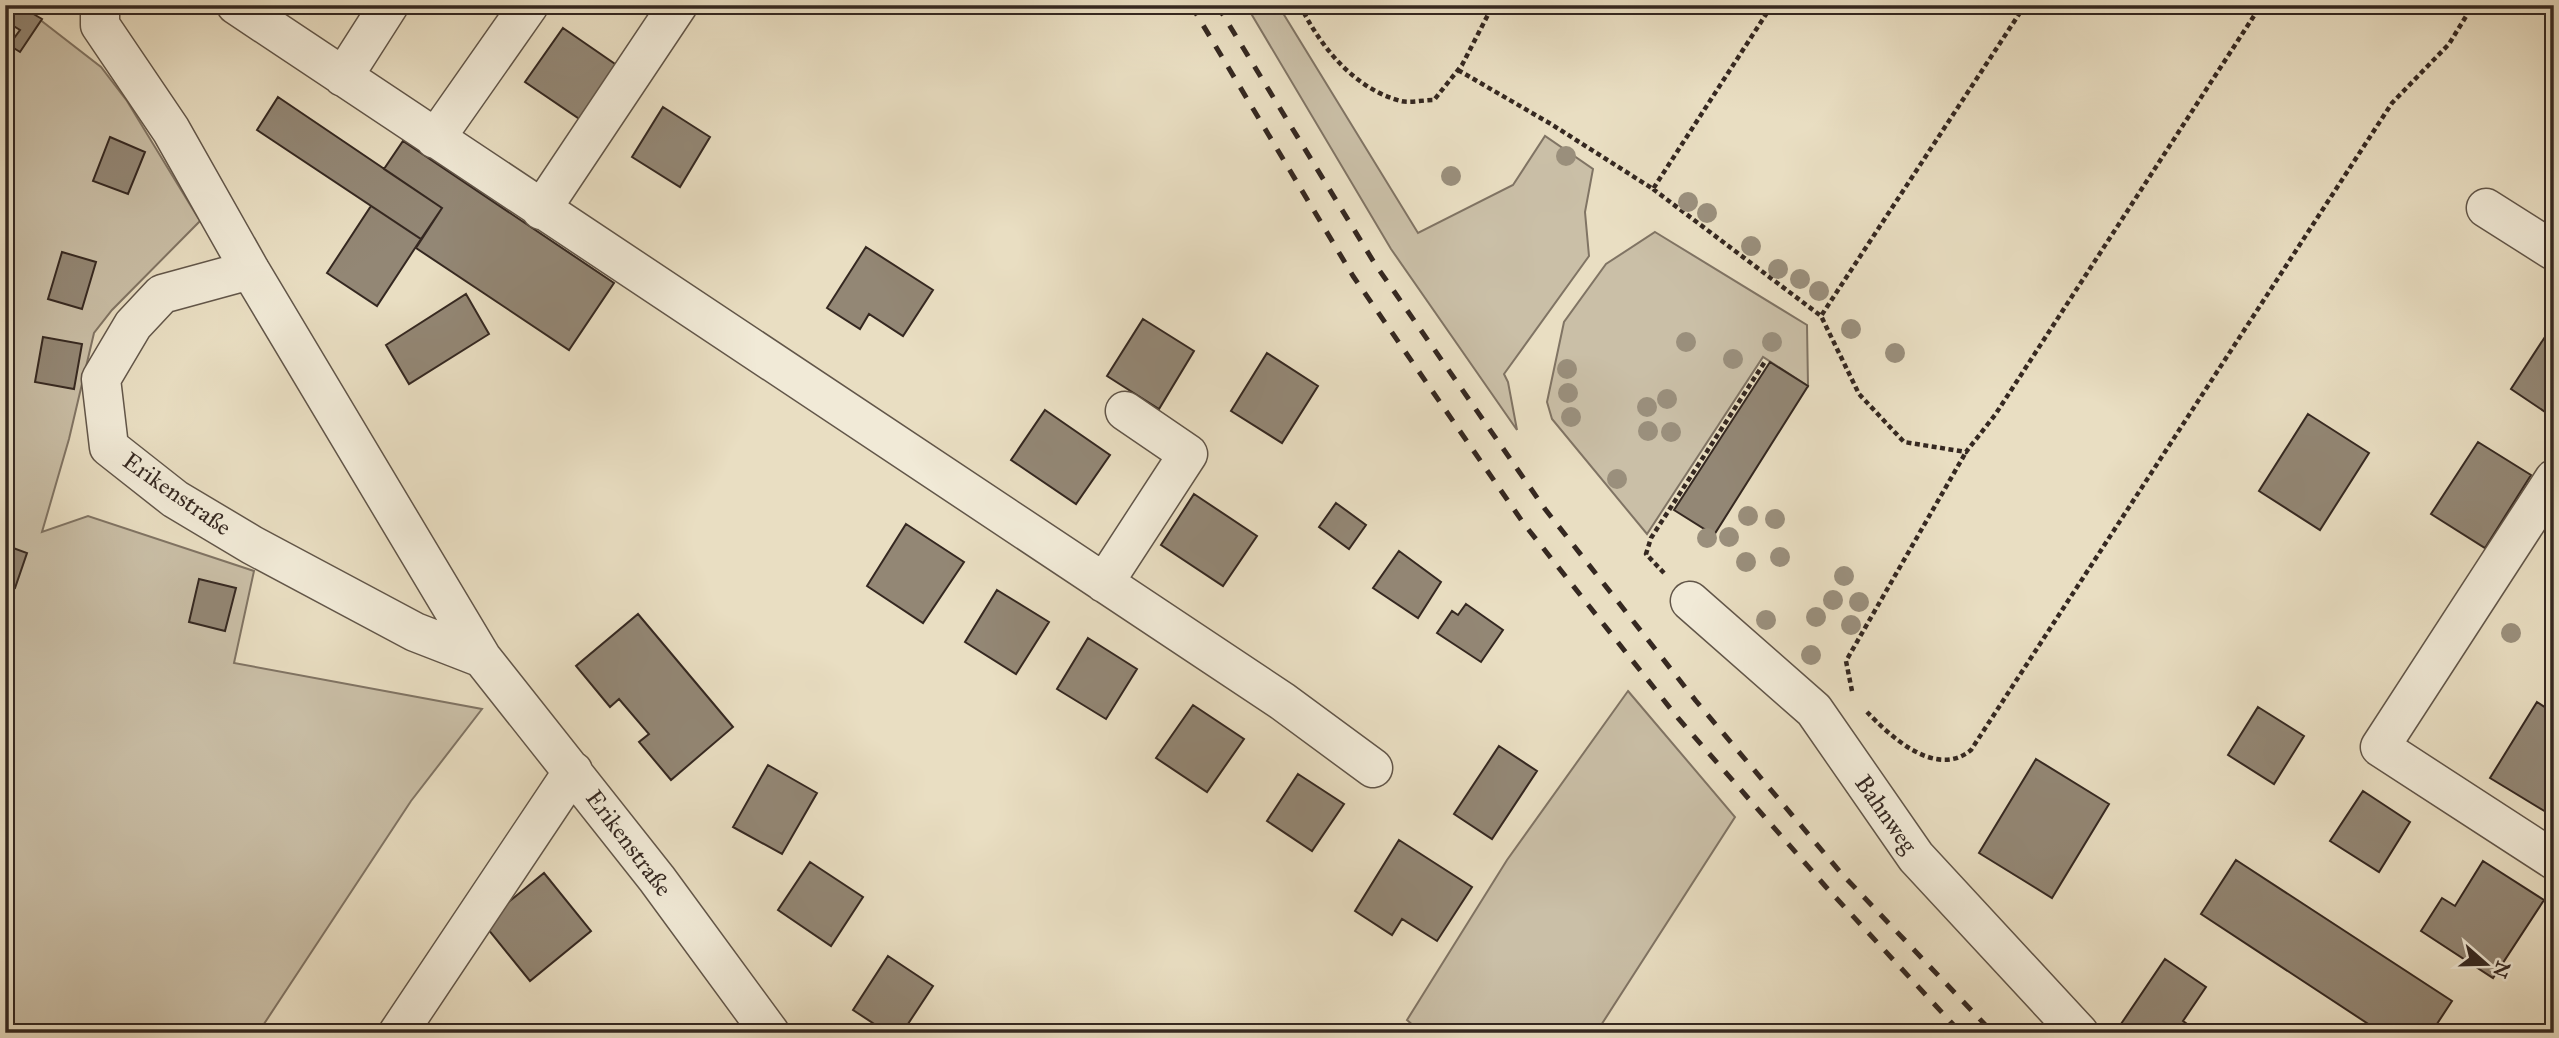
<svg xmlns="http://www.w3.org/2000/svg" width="2559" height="1038" viewBox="0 0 2559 1038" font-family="'IM FELL Great Primer',serif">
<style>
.green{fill:#cabfa7;stroke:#807464;stroke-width:2}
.building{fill:#938775;stroke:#352821;stroke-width:2}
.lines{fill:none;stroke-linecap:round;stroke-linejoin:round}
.minor-casing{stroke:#625649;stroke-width:41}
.path{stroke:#352821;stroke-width:4.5;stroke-dasharray:5 3.5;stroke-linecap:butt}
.minor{stroke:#f1ead7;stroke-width:38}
.rail{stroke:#352821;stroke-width:5;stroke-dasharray:12 12;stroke-linecap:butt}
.tree{fill:#9a8f7c}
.labels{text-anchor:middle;stroke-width:6;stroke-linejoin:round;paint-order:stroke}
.street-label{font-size:24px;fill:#352821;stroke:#f1ead7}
</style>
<rect width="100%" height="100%" fill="#e9dec2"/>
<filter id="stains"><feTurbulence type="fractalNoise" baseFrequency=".00286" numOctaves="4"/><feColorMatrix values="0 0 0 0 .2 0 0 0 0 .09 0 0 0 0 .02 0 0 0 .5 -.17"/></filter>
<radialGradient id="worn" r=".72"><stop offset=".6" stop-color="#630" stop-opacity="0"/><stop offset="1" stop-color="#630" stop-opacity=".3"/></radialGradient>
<path class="green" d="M5 5H21L101 67 127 101 200 221 112 310 94 333 69 439 42 532 88 516 254 571 234 663 482 709 411 801 258 1033H5Z
M1246 5H1278L1418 233 1513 185 1545 136 1593 169 1585 212 1589 256 1504 374 1508 382 1517 430 1391 249Z
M1655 232 1807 325 1808 386 1763 357 1647 534 1552 419 1547 402 1564 322 1606 264Z
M1628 691 1735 817 1596 1033H1422L1407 1020 1507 860Z"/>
<path class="building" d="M18 5 42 19 20 52 9 45 20 30 7 22Z
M563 28 618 66 581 120 525 82Z
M278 97 442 208 421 239 257 130Z
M663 107 710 137 680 187 632 157Z
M110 137 145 152 128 194 93 181Z
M403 141 614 283 569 350 416 248 442 208 384 169Z
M371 206 421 239 377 306 327 273Z
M866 247 933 290 903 336 869 314 860 329 827 308Z
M62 252 96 262 82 309 48 299Z
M466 294 489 334 409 384 386 345Z
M1143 319 1194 351 1159 409 1107 376Z
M2554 323V418L2511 389Z
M43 337 82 344 74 389 35 382Z
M1267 353 1318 386 1282 443 1231 411Z
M1770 362 1808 386 1714 535 1674 510Z
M1045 410 1110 455 1076 504 1011 460Z
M2308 414 2369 453 2320 530 2259 491Z
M2478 442 2531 475 2485 548 2431 514Z
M1194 494 1257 536 1223 586 1161 545Z
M1336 503 1366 525 1349 549 1319 527Z
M906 524 964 562 923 623 867 586Z
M5 545 27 553 15 588 5 585Z
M1399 551 1441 582 1418 618 1373 588Z
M199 579 236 588 225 631 189 622Z
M997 590 1049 622 1016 674 965 642Z
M1466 604 1503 630 1481 662 1437 633 1452 611 1458 615Z
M638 614 733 727 671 780 639 742 649 734 619 699 610 707 576 666Z
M1088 638 1137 669 1106 719 1057 689Z
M2537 702 2554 713V799L2546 812 2490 778Z
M1193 705 1244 739 1207 792 1156 758Z
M2258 707 2304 736 2274 784 2228 755Z
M1499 746 1537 771 1492 839 1454 814Z
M2036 759 2109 804 2052 898 1979 853Z
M768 765 817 793 782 854 733 827Z
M1298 774 1344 804 1312 851 1267 821Z
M2363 791 2410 822 2379 872 2330 841Z
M1399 840 1472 887 1437 941 1402 919 1392 935 1355 911Z
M2236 860 2452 1001 2431 1033H2382L2201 914Z
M2483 861 2544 900 2493 978 2421 931 2442 898 2455 906Z
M810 862 863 897 831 946 778 910Z
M544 873 591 931 530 981 483 923Z
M888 956 933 986 902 1033H888L853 1010Z
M2165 959 2206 987 2183 1021 2200 1033H2134L2121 1024Z"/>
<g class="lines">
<g class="minor-casing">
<path id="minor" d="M100 5V25L171 130 250 270 482 658 657 879 770 1033
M236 5 1282 701 1373 768
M343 77 389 5
M435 139 529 5
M2486 208 2554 251
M541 210 678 5
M250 270 162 294 133 325 101 379 109 447 175 499 252 545 415 632 482 658
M2554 479 2380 747 2554 860
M1104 583 1188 454 1125 411
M1690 601 1814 710 1916 857 2079 1033
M398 1033 573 771"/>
</g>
<path class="path" d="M1300 5C1320 46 1354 89 1401 101 1410 103 1424 100 1434 100L1462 65 1493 5
M2025 5 1821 316 1859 394 1904 442 1966 452 1995 415 2261 5
M1458 70 1551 124 1653 189 1772 5
M1653 189 1821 316
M1664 573 1646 554 1651 538 1766 360
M1852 691 1846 661 1966 452
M1867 712C1891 737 1936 779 1971 750L2392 103 2449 44 2473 5"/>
<use href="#minor" class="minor"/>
<path class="rail" d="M1191 5 1353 276 1524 524 1678 718 1826 887 1961 1033
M1217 5 1375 264 1545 509 1696 701 1841 873 1993 1033"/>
</g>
<g class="tree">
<circle cx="1566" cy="156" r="10"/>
<circle cx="1451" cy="176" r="10"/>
<circle cx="1688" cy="202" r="10"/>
<circle cx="1707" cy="213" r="10"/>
<circle cx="1751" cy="246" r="10"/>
<circle cx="1778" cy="269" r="10"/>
<circle cx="1800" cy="279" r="10"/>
<circle cx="1819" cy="291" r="10"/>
<circle cx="1851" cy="329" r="10"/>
<circle cx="1686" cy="342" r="10"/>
<circle cx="1772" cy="342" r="10"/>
<circle cx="1895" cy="353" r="10"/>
<circle cx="1733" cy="359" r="10"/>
<circle cx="1567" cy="369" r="10"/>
<circle cx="1568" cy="393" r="10"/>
<circle cx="1667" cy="399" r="10"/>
<circle cx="1647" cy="407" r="10"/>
<circle cx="1571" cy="417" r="10"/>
<circle cx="1648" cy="431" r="10"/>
<circle cx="1671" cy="432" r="10"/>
<circle cx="1617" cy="479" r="10"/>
<circle cx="1748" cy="516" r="10"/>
<circle cx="1775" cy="519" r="10"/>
<circle cx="1729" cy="537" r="10"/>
<circle cx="1707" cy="538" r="10"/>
<circle cx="1780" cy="557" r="10"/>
<circle cx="1746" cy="562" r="10"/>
<circle cx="1844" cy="576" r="10"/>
<circle cx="1833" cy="600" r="10"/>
<circle cx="1859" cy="602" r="10"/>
<circle cx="1816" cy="617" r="10"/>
<circle cx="1766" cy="620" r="10"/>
<circle cx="1851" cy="625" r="10"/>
<circle cx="2511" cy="633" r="10"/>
<circle cx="1811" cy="655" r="10"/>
</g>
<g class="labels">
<g class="street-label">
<text transform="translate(177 494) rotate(35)" y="8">Erikenstraße</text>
<text transform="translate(1886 814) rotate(55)" y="8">Bahnweg</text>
<text transform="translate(629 843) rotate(53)" y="8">Erikenstraße</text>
</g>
</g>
<rect width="2559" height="1038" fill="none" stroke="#e9dec2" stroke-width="28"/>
<rect x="7" y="7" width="2545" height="1024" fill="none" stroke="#352821" stroke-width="3.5"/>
<rect x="14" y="14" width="2531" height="1010" fill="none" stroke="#352821" stroke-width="2"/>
<g transform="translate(2486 964) rotate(110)" stroke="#f1ead7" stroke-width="5" paint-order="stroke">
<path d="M0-5L12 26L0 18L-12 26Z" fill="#352821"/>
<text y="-10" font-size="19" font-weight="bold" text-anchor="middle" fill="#352821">N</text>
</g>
<rect width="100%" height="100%" filter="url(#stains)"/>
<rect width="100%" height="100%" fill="url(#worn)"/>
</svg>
